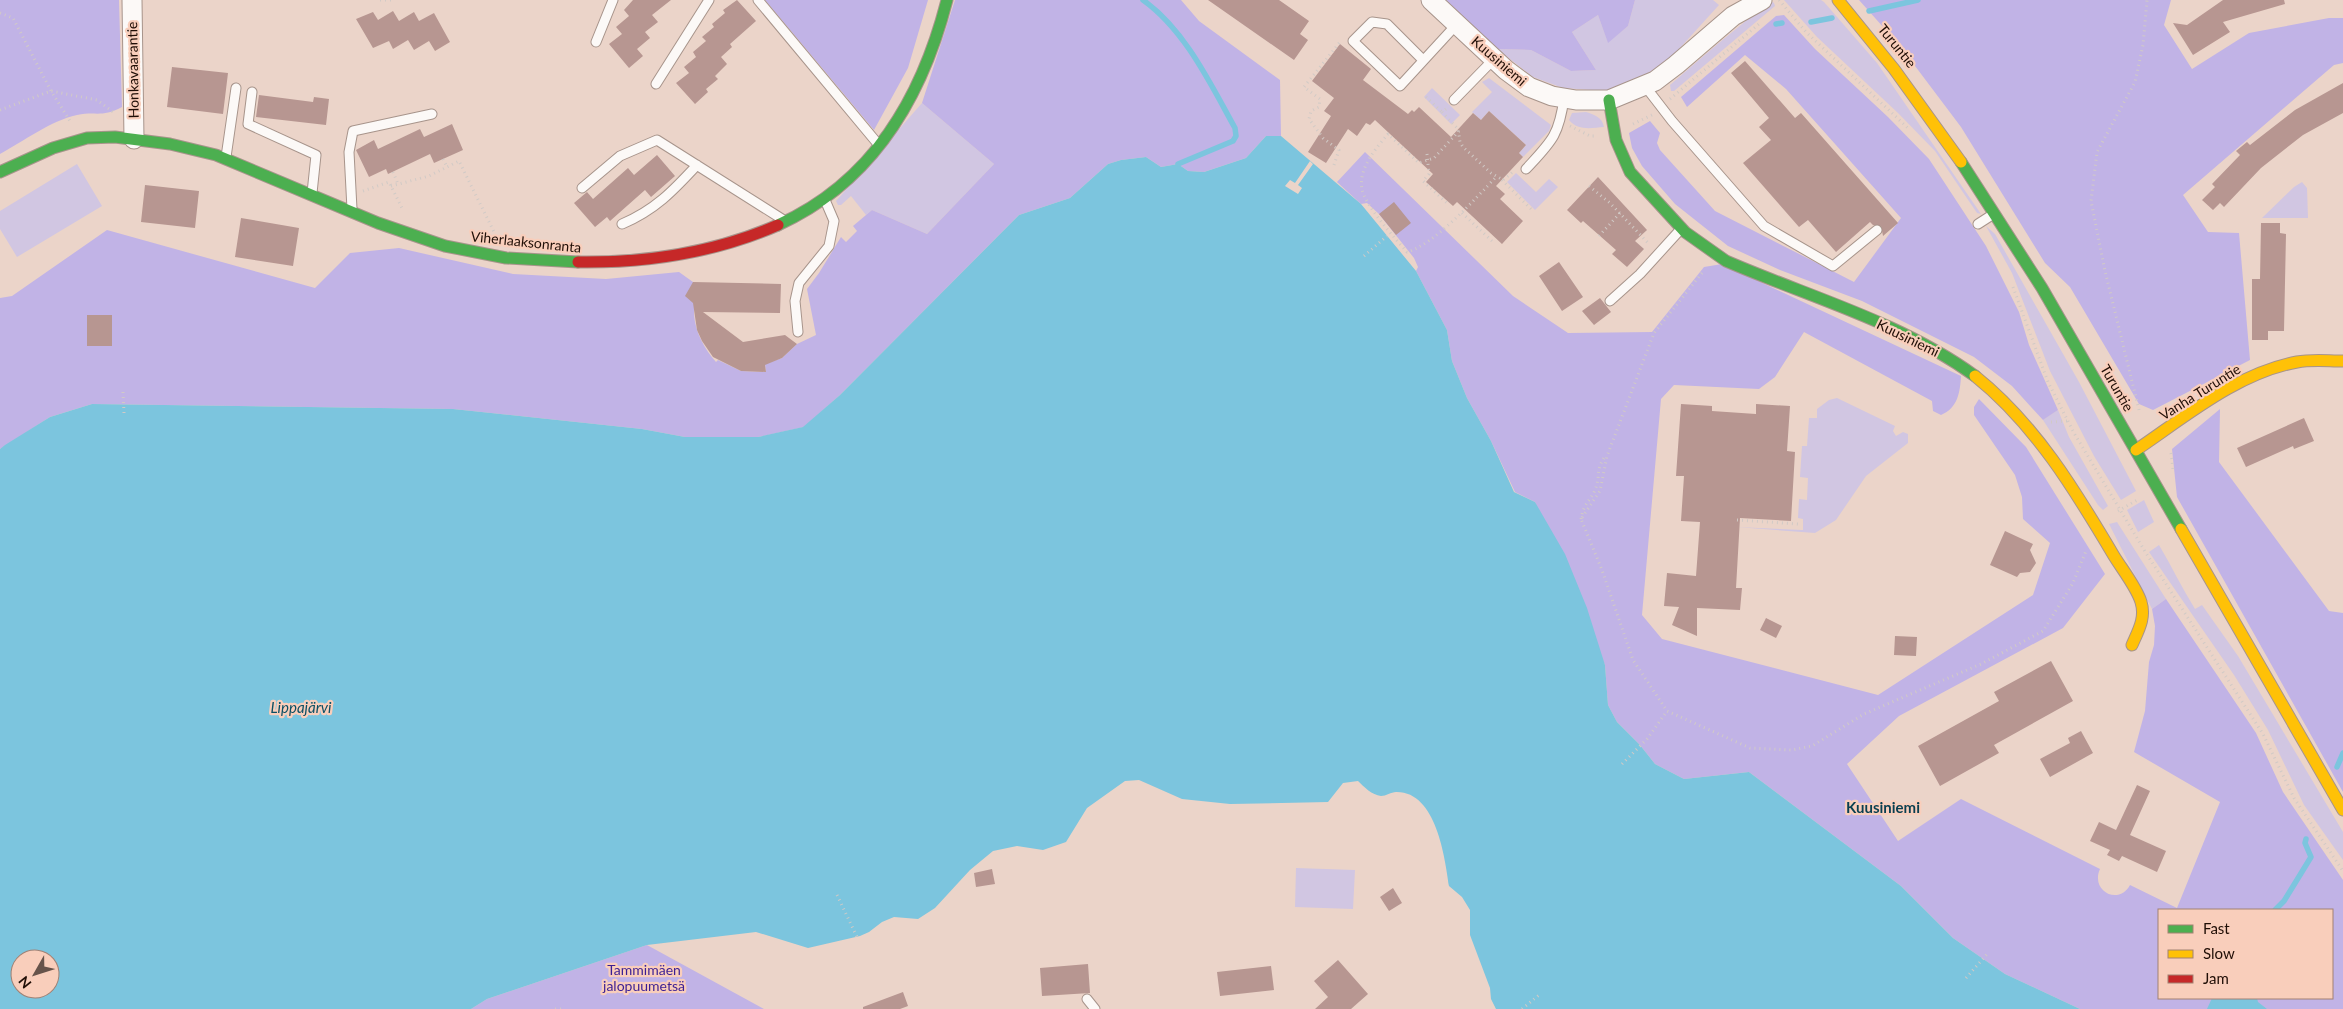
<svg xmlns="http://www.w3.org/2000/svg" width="2343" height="1009" viewBox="0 0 2343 1009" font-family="Lato,sans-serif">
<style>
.green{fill:#d1c6e2}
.forest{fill:#c1b3e6;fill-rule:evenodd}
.water{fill:#7cc5de;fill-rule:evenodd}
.pier{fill:#ebd4c9}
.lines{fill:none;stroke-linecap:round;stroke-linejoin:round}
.stream{stroke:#7cc5de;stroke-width:5.5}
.building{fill:#b79691}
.lane-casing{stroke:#a7948b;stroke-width:11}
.street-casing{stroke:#a7948b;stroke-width:21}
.fast-casing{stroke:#a7948b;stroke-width:13}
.slow-casing{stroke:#a7948b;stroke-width:13}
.jam-casing{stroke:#a7948b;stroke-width:13}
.path{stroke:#d1cac6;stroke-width:3;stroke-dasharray:1 4;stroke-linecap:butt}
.lane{stroke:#fcf9f7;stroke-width:9}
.street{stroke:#fcf9f7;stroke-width:19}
.fast{stroke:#4caf50;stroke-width:11}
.slow{stroke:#ffc107;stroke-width:11}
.jam{stroke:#c62828;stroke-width:11}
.labels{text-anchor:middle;stroke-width:4.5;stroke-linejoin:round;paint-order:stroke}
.street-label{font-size:14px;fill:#200e06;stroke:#f9cebb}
.park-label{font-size:14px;fill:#3b1e93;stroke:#f9cebb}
.water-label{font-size:15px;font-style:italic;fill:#0b4e63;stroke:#f9cebb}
.neighbourhood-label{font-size:15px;font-weight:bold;fill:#0a3f50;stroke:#f9cebb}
</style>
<rect width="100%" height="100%" fill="#ebd4c9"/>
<path class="green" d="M1635 0H1713L1719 5 1669 60 1640 78 1605 91 1563 88 1533 77 1497 49 1531 50 1571 71 1596 70 1572 32 1598 15 1608 42 1628 26Z
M1784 0H1821L1824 2 1877 63 1981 214 1977 213 1935 151 1898 113 1817 37Z
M1771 1 1774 3 1775 6 1674 91H1671L1670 85C1703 56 1736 28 1771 1Z
M1489 78 1551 125 1549 131 1523 157 1519 153 1526 145 1489 111 1481 120 1472 112 1492 92 1482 82Z
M1432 88 1460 115 1451 124 1424 97Z
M922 103 994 164 927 234 872 210 866 215 851 196 841 205H838L836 201Z
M1586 112C1595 115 1602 117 1604 127 1591 128 1578 131 1569 120L1572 113Z
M77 164 102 206 17 257 0 229V211Z
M1516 173 1536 192 1549 179 1558 187 1535 210 1507 182Z
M2302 182 2307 188 2308 218H2262L2294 187Z
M1986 226 1995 234 2079 382 2136 491 2121 500 2094 456 2050 371 2012 273Z
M1837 398 1895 426 1893 431 1896 436 1903 432 1908 434V443L1866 476 1836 520 1815 533 1736 527 1803 530V519L1798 518 1799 499 1807 500 1808 478 1800 477 1802 446H1807L1809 418H1817V409L1829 400Z
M2058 410 2069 437 2108 506 2103 510 2098 505 2043 420Z
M2144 500 2154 522 2138 532 2127 510Z
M2117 522 2166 599 2152 609 2109 524Z
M2159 545C2172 567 2182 588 2195 609L2202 605 2238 656 2343 832V860L2304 805 2268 730 2234 675 2149 552Z
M1296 868 1355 870 1353 909 1295 907Z"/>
<path class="forest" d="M0 0H119L122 107C102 118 96 111 77 115 50 121 24 141 0 154Z
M765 0H928L908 68 874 130Z
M955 0H1181L1199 21 1280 80 1281 136H1266L1246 158 1204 172 1188 171 1178 164 1161 167 1146 157 1121 160 1108 164 1070 198 1019 215 840 395 804 427 758 437H685L642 429 453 409 92 404 50 417 0 449V298L12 296 107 230 315 288 350 253 399 248 513 274 606 279 679 272 693 282C696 297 694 301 694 314 695 332 705 350 716 362L718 360 741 371 766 372 765 364 782 358 797 344 816 335 807 289 819 273 841 237 846 242 857 231 853 226 872 210 927 234 994 164 922 103Z
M1446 0H1635L1628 26 1608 43 1598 15 1572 32 1596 70 1571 71 1531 50 1497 49Z
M1859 0H2171L2164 25 2192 69 2249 33 2329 18H2343V63L2334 65 2183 195 2208 232 2239 233 2250 360 2153 410 2139 404 2070 287 2045 263 1961 127 1900 46Z
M1784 15 1815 49 1888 117 1929 159 1986 246 2019 312 2029 345 2058 410 2043 420 2012 386 1974 357 1862 301 1780 270 1728 246 1675 204 1642 166 1632 148 1629 133 1650 121 1660 133 1657 143 1660 150 1715 211 1854 282 1901 218 1786 89 1745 55 1687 107 1681 97 1776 16Z
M1365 152 1513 296 1568 333 1652 332 1704 267 1722 264 1961 376C1960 392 1958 408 1941 415L1933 411 1932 401 1804 332 1775 377 1759 389 1674 385 1661 399 1642 615 1662 639 1878 695 2033 595 2050 543 2023 519 2022 497 2015 475 1974 415V407L1979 399 2026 447 2105 574 2063 628 1899 716 1847 764 1898 841 1961 799 2100 869C2090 891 2119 906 2130 885L2177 908 2220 802 2134 752 2145 711 2149 662 2154 645 2155 626 2152 609 2166 599 2256 733 2283 792 2343 880V1009H2080L2005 974 1953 938 1901 886 1749 772 1684 779 1655 764 1640 745 1617 722 1608 705 1605 665 1535 502 1515 492 1491 441 1467 398 1452 361 1447 330 1416 271 1418 267 1414 258 1379 214 1367 203 1361 204 1337 182ZM2159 910H2332V998H2159Z
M2220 409 2219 462 2329 611 2343 613V792L2177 497 2172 449Z
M647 945 764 1009H471L487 999Z"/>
<path class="water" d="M1266 136H1281L1361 204 1416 271 1447 330 1452 361 1467 398 1491 441 1514 492 1535 502 1565 554 1587 608 1605 665 1608 705 1617 722 1640 745 1655 764 1684 779 1749 772 1901 886 1953 938 2005 974 2080 1009H1496L1491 999 1490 988 1470 935V910L1462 897 1449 886C1445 857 1436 791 1396 792 1391 792 1386 796 1381 796 1372 795 1364 787 1358 781L1343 783 1328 802 1230 804 1182 799 1139 780 1125 781 1087 808 1066 842 1043 850 1017 846 993 851 970 870 935 908 918 919 894 917 882 922 869 932 860 936 808 948 756 932 647 945 487 999 471 1009H0V449L5 445 50 417 92 404 453 409 642 429 685 437H758L803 427 840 395 1019 215 1070 198 1108 164 1121 160 1146 157 1161 167 1178 164 1188 171 1204 172 1246 158ZM20 959H50V989H20Z
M2212 998H2257L2258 1002 2267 1009H2207Z"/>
<path class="pier" d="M1310 161 1313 164 1298 185 1302 188 1298 194 1285 186 1290 180 1295 183Z"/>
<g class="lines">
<path class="stream" d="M1143 0C1185 30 1210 83 1235 128L1236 136 1233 141 1178 164
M1869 11 1918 0
M1811 22 1832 18
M1776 24 1782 23
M2337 767 2343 753
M2275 910 2284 901 2311 857 2305 843 2306 839"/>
</g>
<path class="building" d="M633 0H671L652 15 658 22 645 32 650 38 637 49 643 56 629 68 609 44 622 34 616 27 629 16 624 10Z
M737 0 756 21 730 44 732 47 721 57 727 64 715 76 718 79 706 89 708 92 695 104 676 83 689 73 684 67 696 57 693 52 706 41 702 37 714 27 712 24 725 13 723 10Z
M1208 0H1279L1309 21 1300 34 1308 40 1294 60Z
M2223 0H2284L2285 4 2223 22 2230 32 2193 55 2173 23 2187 25Z
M393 11 399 21 414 12 419 21 434 13 450 42 435 51 429 41 414 50 408 40 393 49 389 41 373 48 356 19 373 12 378 20Z
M1340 44 1371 69 1363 80 1408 114 1412 110 1414 112 1419 107 1451 137 1473 113 1481 120 1489 111 1526 145 1519 153 1523 157 1496 186 1505 194 1500 199 1523 221 1502 244 1457 202 1453 206 1426 182 1433 174 1375 120 1370 125 1366 123 1357 136 1348 129 1326 163 1308 152 1331 116 1324 111 1334 98 1312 81Z
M1745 61 1795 118 1801 113 1898 223 1883 236 1881 226 1873 225 1870 222 1836 252 1808 220 1799 227 1743 163 1771 140 1759 127 1769 118 1731 73Z
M172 67 228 73 223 114 167 107Z
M2343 83V113L2303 135 2261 168 2224 207 2220 203 2213 210 2202 200 2215 187 2212 184 2240 155 2236 151 2247 142 2250 145 2295 110Z
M259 95 313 102 314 97 329 99 326 125 256 117Z
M452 124 463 150 434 163 430 154 388 174 386 169 369 177 356 150 374 140 378 149 420 129 424 137Z
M657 155 675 176 651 197 645 190 610 221 607 217 595 227 574 203 587 192 593 199 628 168 634 175Z
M1598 177 1647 230 1635 241 1644 249 1627 267 1612 254 1616 250 1583 221 1581 223 1567 210Z
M145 185 199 191 195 228 141 222Z
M1394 202 1411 223 1396 235 1379 214Z
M241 218 299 228 293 266 235 257Z
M2261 223H2280V233L2286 234 2284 331H2268V340H2252V279H2260Z
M1559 262 1583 297 1562 311 1539 276Z
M693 282 781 284 780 313 703 312 743 342 785 335 797 344 782 358 765 365 766 372 741 371 713 357 702 341 697 330 693 303 685 296Z
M1600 298 1611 312 1594 325 1582 311Z
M87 315H112V346H87Z
M1681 404 1712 406V411L1756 414V404L1790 406 1787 451 1795 452 1791 521 1740 518 1736 588H1742L1740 610 1697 608V636L1672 625 1679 607 1664 606 1667 573 1696 576 1700 522 1681 521 1684 476H1676Z
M2304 418 2314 441 2294 449 2293 446 2246 467 2237 448Z
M2005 531 2033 544 2030 550 2036 563 2030 572 2020 573 2017 577 1990 565Z
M1766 618 1782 626 1776 638 1760 630Z
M1895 636 1917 637 1916 656 1894 655Z
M2051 661 2073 701 1994 745 1999 753 1940 786 1918 746 1999 701 1994 692Z
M2081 731 2093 753 2050 777 2040 759 2070 743 2068 738Z
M2137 785 2150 791 2130 835 2166 851 2157 872 2122 856 2119 861 2107 855 2110 850 2090 841 2099 822 2116 830Z
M992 869 995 884 976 887 974 873Z
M1393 888 1402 903 1389 911 1380 897Z
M1338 960 1368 994 1351 1009H1315L1328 997 1314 981Z
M1088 964 1090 993 1042 996 1040 968Z
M1271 966 1274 990 1220 996 1217 972Z
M903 992 908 1006 900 1009H863V1007Z"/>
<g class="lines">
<g class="lane-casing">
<path id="lane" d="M758 0 878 144
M596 42 613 0
M1423 60 1387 24 1372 22 1353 41 1400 86 1457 24
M656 84 709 0
M1645 86 1672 121 1764 226 1833 266 1877 230
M252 92 248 124 316 155 312 193
M1454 100 1494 59
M226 157 236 88
M1526 169C1551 142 1559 136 1564 98
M582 188 620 156 657 140 782 219
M352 209 349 152 353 131 432 114
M622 224C655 210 673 191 697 165
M1978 224 1992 215
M1610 301 1640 274 1680 230
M798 332 795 301 799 283 829 246 834 221 825 200
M1087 999 1095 1009"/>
</g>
<g class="street-casing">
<path id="street" d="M132 0 134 139
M1431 0 1506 70 1529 87 1552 96 1576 100H1609L1655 81 1676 65 1733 16 1762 0"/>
</g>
<g class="fast-casing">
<path id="fast" d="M1609 100 1616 140 1630 172 1685 232 1726 261C1809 297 1901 322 1975 376
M1961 162 2042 288 2181 529
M0 172 53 148 87 138 115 137 170 144 216 155 378 223 445 246 506 258 578 262
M778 225C873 182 922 98 947 0"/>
</g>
<g class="slow-casing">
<path id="slow" d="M1838 0 1894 69 1961 162
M1975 376C2035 424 2075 490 2114 556 2122 569 2137 588 2141 602 2146 618 2138 631 2132 645
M2136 450C2185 417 2237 373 2297 362 2312 359 2328 361 2343 361
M2181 529 2343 810"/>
</g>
<g class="jam-casing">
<path id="jam" d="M578 262C647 263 714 253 778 225"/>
</g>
<path class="path" d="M380 0H395
M1779 0 1806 32 1910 130
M0 13 13 18 51 91 70 121
M1426 97 1442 112
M1670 99 1759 24
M1446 109 1442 112 1458 129 1460 142 1463 147 1491 173 1503 180 1514 171
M0 110 51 91 97 100 116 114
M1633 124 1652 115
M1570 126 1590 136H1594
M1459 131 1434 158 1419 163 1388 134C1376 148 1358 169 1362 189 1365 206 1395 238 1407 252 1434 245 1476 198 1496 177
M1427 154 1429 174 1423 181 1448 204
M443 159 447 167
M1334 165 1339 150 1323 138 1309 119 1311 111 1319 107 1320 99 1304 87 1340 42
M393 172 398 184
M1502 180 1533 211
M391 186 429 176 459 161 495 234
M1589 186 1610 203 1649 244
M363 191 389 182 403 210
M1462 213 1492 241
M1599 236 1620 213
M1364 256 1387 236
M1702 273 1654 333 1607 456 1600 491 1581 519 1602 570 1633 660 1667 711 1750 748 1792 750 1812 746 1864 714 1981 664 2043 631 2073 583 2086 551
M2013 287 2048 382 2074 433 2146 553 2263 734 2294 798 2343 871
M123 392 124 413
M2139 410 2105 271 2091 201 2097 152 2135 82 2143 45 2147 0
M2051 422 2068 421
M2171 453 2173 469
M2118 511 2139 499
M1581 519C1584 502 1590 502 1595 490 1601 475 1595 470 1606 455
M1737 520 1798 524
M1622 764 1647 739 1667 711
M837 895 858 939
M1966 978 1988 953
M555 1009H562
M1522 1009 1539 995"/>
<use href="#lane" class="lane"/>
<use href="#street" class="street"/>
<use href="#fast" class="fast"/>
<use href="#slow" class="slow"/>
<use href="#jam" class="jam"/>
</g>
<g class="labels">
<g class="street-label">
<text transform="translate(1897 46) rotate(51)" y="5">Turuntie</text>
<text transform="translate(1499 61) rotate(41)" y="5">Kuusiniemi</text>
<text transform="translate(133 70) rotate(-91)" y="5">Honkavaarantie</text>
<text transform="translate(526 242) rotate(6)" y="5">Viherlaaksonranta</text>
<text transform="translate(1908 338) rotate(26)" y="5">Kuusiniemi</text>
<text transform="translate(2117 388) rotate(60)" y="5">Turuntie</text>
<text transform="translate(2200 392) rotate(-32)" y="5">Vanha Turuntie</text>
</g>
<g class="park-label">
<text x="644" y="975">Tammimäen<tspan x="644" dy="16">jalopuumetsä</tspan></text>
</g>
<g class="water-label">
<text x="301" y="713">Lippajärvi</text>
</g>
<g class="neighbourhood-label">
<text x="1883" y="813">Kuusiniemi</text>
</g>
</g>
<rect x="2158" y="909" width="175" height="90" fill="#f9cebb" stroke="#a28173"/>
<rect x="2168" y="925" width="25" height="8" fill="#4caf50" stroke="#a28173"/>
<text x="2203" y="934" font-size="15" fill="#200e06">Fast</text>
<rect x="2168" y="950" width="25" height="8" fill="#ffc107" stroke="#a28173"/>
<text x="2203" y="959" font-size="15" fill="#200e06">Slow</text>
<rect x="2168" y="975" width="25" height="8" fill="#c62828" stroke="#a28173"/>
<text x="2203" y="984" font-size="15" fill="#200e06">Jam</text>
<g transform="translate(35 974) rotate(231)"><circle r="24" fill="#f9cebb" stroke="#a28173"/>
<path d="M0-4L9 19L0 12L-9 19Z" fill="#67534a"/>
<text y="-8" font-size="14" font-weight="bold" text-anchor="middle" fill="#200e06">N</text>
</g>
</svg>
